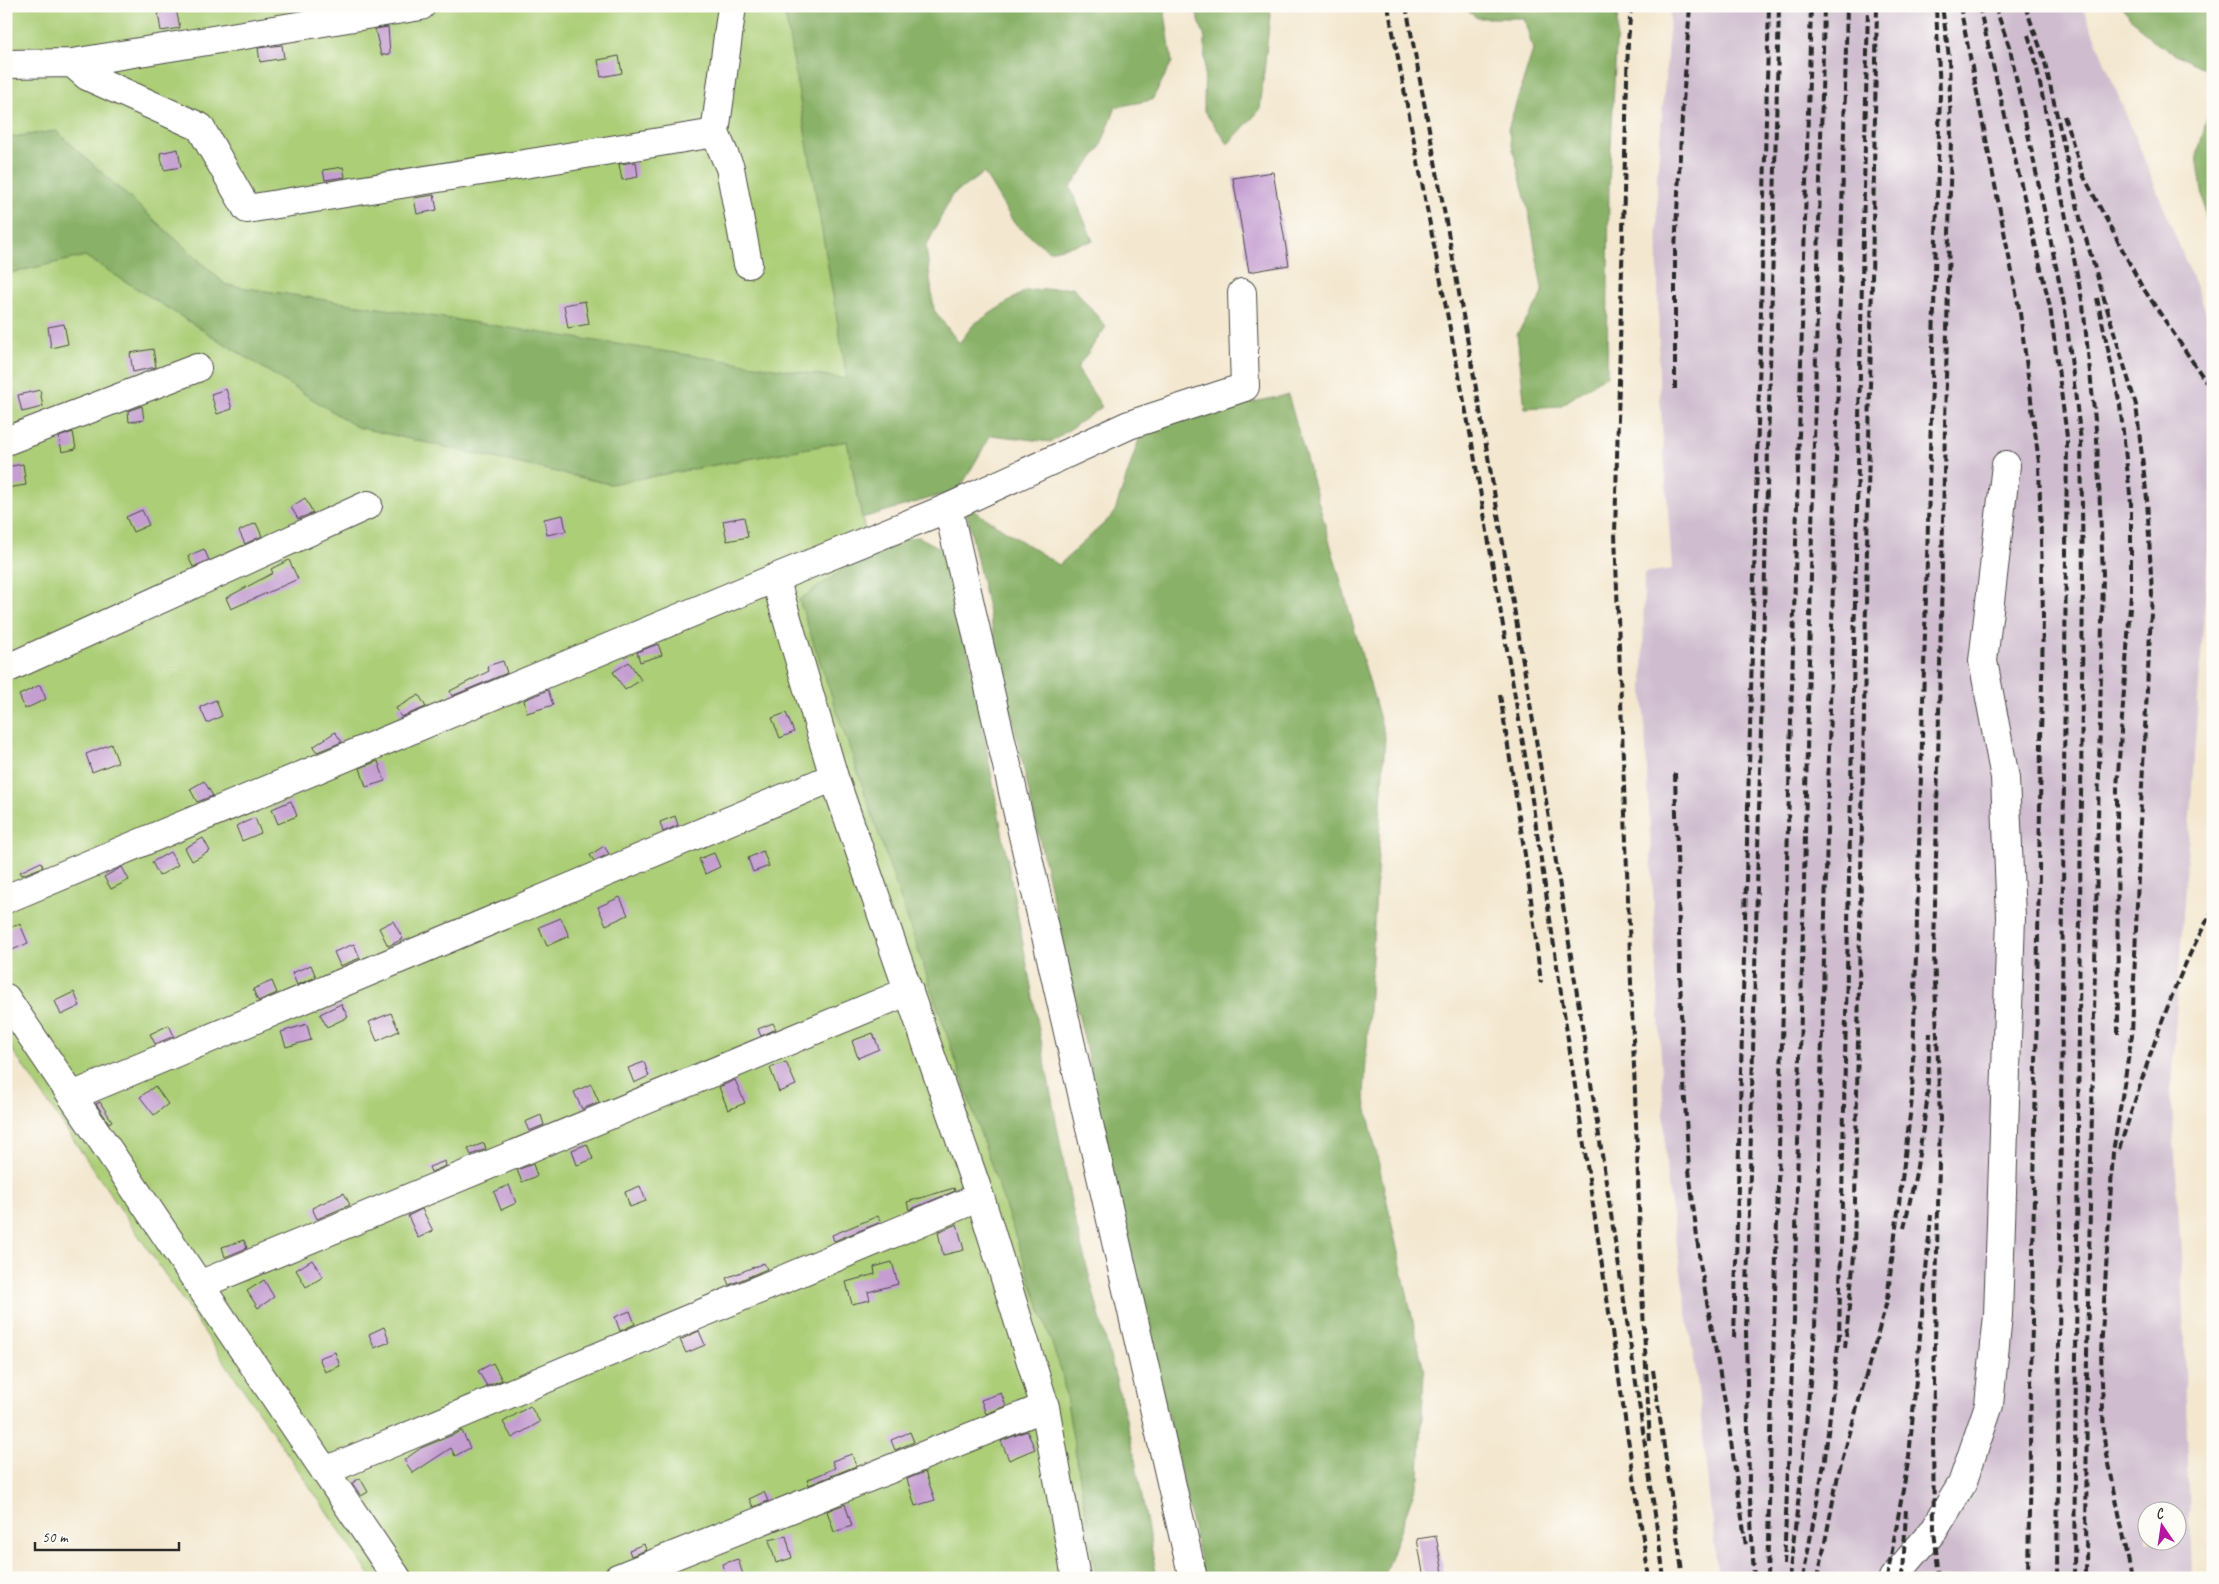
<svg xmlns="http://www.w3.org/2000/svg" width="2219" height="1584" viewBox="0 0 2219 1584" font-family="Caveat,sans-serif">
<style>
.industrial{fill:#cfbdcf;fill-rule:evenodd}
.green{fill:#acce77;stroke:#6c7c51}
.forest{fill:#89b168;stroke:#5a6e4a}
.building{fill:#c49ed1}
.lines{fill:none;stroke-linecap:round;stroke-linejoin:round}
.minor-casing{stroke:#494744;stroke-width:30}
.minor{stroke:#fff;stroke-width:28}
.rail{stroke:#2b2b2b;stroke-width:4;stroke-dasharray:8 4;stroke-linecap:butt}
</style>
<rect width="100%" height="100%" fill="#fdfcf7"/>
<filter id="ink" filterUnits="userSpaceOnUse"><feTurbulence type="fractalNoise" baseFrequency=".02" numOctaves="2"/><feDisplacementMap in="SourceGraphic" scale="10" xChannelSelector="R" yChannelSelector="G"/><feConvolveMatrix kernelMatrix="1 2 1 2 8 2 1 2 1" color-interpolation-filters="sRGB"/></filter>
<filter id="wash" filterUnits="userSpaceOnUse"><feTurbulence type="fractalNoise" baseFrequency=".0096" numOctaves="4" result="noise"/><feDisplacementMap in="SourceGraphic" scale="20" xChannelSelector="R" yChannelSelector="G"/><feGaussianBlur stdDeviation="1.12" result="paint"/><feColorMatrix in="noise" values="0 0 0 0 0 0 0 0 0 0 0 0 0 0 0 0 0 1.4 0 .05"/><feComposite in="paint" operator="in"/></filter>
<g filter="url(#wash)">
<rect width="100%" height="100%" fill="#f3e7cf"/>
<path class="industrial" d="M1671 6H2082L2213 329V483L2171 1089 2181 1253 2192 1578H1718L1697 1380 1667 1178 1643 688 1644 573 1672 569 1659 381 1657 176ZM2146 1512H2176V1542H2146Z"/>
<path class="green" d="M6 6H784L848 380 226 285 56 131 6 138Z
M85 256 357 427 610 484 847 441 872 567 1062 1373 1097 1578H372L6 1041V274Z"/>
<path class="forest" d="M784 6H1164L1172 62 1152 100 1116 107 1099 150 1070 187 1093 241 1049 251 1014 223 984 173 952 195 926 247 934 310 959 343 974 324 1025 291 1073 287 1106 327 1077 368 1102 407 1051 442 991 435 959 490 862 518 847 441 610 484 357 427 85 256 6 274V138L56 131 226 285 847 379Z
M1194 6H1271L1260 110 1228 144 1204 111 1205 38Z
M1462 6H1618L1609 185 1607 375 1560 406 1525 408 1517 334 1543 294 1530 218 1508 129 1533 50 1524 18H1477Z
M2121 6H2213V74L2152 41Z
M2213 96V265L2197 156Z
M1288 395 1385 737 1364 1096 1424 1372 1419 1477 1383 1578H1204L965 505 1059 565 1114 514 1144 424Z
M919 537 950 553 1074 1217 1131 1438 1157 1578H1097L1062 1373 799 600 887 539Z"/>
<g id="blocks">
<path class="building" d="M176 9 180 28 161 31 158 13Z
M388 27 390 54 381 55 375 29Z
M282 45 284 58 260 62 258 48Z
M619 56 622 73 601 77 598 60Z
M178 149 181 167 164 170 160 153Z
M636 162 638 177 622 180 619 164Z
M343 167 345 177 325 180 323 170Z
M1273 172 1289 265 1249 272 1233 178Z
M434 195 437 210 417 214 414 198Z
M585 301 589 324 568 328 564 305Z
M64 324 68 344 51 348 48 327Z
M153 349 156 367 133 372 130 353Z
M226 389 232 409 217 414 211 394Z
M40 390 43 407 22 412 18 395Z
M142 406 144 420 129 422 128 411Z
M73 432 76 449 62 452 59 437Z
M23 464 26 485 6 488V467Z
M305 498 313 513 298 519 291 507Z
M142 510 149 525 133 532 126 517Z
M563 515 566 531 547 535 544 519Z
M744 517 748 537 727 541 723 521Z
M256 523 262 536 245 544 239 531Z
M204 549 209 560 193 567 188 556Z
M289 560 298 579 231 609 226 598 273 573 271 569Z
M658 644 662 655 640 662 637 652Z
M503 661 507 673 452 696 450 691 489 671 487 666Z
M629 662 641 680 625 690 613 672Z
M40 685 46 699 25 709 19 695Z
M548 690 553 705 527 713 524 700Z
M419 695 426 707 401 717 396 708Z
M216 700 222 716 207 723 200 707Z
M786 713 794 732 780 738 772 718Z
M335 732 342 742 317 752 313 747Z
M111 744 118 762 92 772 86 754Z
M378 761 385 781 366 787 360 768Z
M204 781 213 796 197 802 190 789Z
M291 801 297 816 278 824 272 809Z
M675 816 678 825 663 832 660 822Z
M255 818 261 833 242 841 236 826Z
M203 838 210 851 192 861 185 848Z
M604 846 609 854 594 861 590 855Z
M763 851 769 866 753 872 748 858Z
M170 852 178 865 159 876 152 862Z
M714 853 720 867 705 874 699 859Z
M41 862 43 867 22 875 20 872Z
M122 867 129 880 111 889 104 877Z
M620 897 628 915 606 925 598 907Z
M561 918 569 936 547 946 539 927Z
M393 921 403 939 388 946 379 928Z
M20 924 28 943 10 951 6 942V929Z
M354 944 360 958 340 966 334 952Z
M311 965 316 977 297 985 292 973Z
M272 981 277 993 258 1001 253 989Z
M74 992 80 1006 61 1015 55 1001Z
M341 1004 348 1017 327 1027 320 1014Z
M391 1013 399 1031 377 1041 369 1022Z
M773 1023 776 1029 761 1036 758 1029Z
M307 1024 311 1040 286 1047 281 1032Z
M169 1025 174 1036 155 1044 150 1034Z
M873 1033 879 1049 858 1058 852 1041Z
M644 1062 649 1076 634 1083 628 1068Z
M786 1062 796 1085 779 1092 770 1068Z
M735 1080 745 1103 728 1110 719 1087Z
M591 1084 599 1102 582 1109 574 1092Z
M155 1086 168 1104 154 1115 140 1097Z
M100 1102 112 1121 109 1123 96 1104Z
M541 1115 544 1125 529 1131 525 1122Z
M484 1143 486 1149 471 1155 468 1149Z
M587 1144 593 1159 577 1165 572 1150Z
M445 1161 446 1166 431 1172 429 1167Z
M533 1164 537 1176 522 1182 517 1170Z
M509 1185 516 1203 501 1210 494 1192Z
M640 1186 646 1201 630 1207 625 1192Z
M954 1188 955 1191 909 1210 907 1202Z
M344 1193 350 1205 317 1219 312 1208Z
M422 1209 433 1231 418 1238 408 1216Z
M878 1216 881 1222 834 1241 832 1235Z
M957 1224 964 1250 943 1255 938 1232Z
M244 1240 247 1248 225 1257 222 1247Z
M312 1260 323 1277 306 1287 296 1270Z
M892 1262 898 1284 868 1292 870 1300 852 1304 846 1282 875 1274 874 1267Z
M764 1263 767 1269 729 1285 726 1278Z
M264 1280 274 1297 258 1308 247 1291Z
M630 1311 635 1324 620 1331 615 1317Z
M384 1327 390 1342 374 1348 369 1334Z
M699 1331 705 1345 686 1353 680 1340Z
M335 1352 340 1366 325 1372 319 1358Z
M493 1363 502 1380 487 1386 478 1371Z
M1001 1393 1006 1406 986 1414 981 1400Z
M530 1406 540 1422 512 1438 503 1422Z
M462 1431 470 1448 455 1456 451 1448 413 1473 404 1460 421 1448Z
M1027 1431 1035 1449 1009 1460 1001 1441Z
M910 1432 914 1442 895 1450 891 1440Z
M852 1454 856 1466 809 1485 807 1480 835 1468 832 1461Z
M925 1472 935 1500 915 1506 907 1479Z
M360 1478 368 1492 361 1496 352 1483Z
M764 1492 768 1501 753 1507 749 1499Z
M845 1504 852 1526 834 1532 827 1511Z
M786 1536 792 1558 776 1563 769 1540Z
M1436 1536 1444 1578H1424L1417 1539Z
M644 1544 646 1550 631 1556 629 1550Z
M738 1559 744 1578H726L722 1564Z"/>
</g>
</g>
<g filter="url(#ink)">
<use href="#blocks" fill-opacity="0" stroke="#494744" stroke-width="1"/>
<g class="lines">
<g class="minor-casing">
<path id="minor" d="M732 6 715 133 730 168 748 264
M72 63 87 76 200 127 247 209 715 133
M6 64 72 63 421 6
M6 441 197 368
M948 508 1193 1578
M775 578 834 777 980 1197 1045 1407 1076 1578
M6 669 368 505
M6 899 775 578 948 508 1129 425 1245 387 1242 293
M6 998 397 1578
M72 1096 834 777
M199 1285 909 991
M325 1471 980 1197
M618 1578 1045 1407
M1893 1578 1934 1530 1962 1484 1989 1405 1998 1315 2011 917 2005 778 1983 661 2006 465"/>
</g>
<use href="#minor" class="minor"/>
<path class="rail" d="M1388 6 1472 443 1528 773 1649 1578
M1406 6C1505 528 1590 1052 1664 1578
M1631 6 1628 42 1615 533 1642 1291 1650 1443
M1960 6 2020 313 2039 463 2043 614 2028 1578
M1979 6 2050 307 2067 437 2057 1578
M1995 6 2010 49 2065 309 2081 441 2083 573 2074 1578
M2025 6 2044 58 2081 222 2136 405 2147 499 2152 594 2140 824 2132 1035 2113 1152 2101 1352 2104 1439 2132 1578
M2028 35 2034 53 2083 305 2097 439 2103 574 2087 1354 2086 1578
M2064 116 2083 175 2141 285 2213 392
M2097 298 2120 405 2131 503V593L2117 788 2118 1034
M1675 389V250L1682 117 1690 6
M1500 695 1528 874 1541 983
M1675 773 1682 1049 1689 1170 1700 1263 1727 1413 1746 1546
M2119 1149C2146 1069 2170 984 2213 910
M1904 1228 1916 1173 1927 1102 1930 1033
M1887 1300 1912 1099 1940 93 1936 7
M1734 1338 1769 6
M1845 1348 1854 1256 1877 6
M1653 1370 1683 1578
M1784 1565 1794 1318 1824 6
M1754 1578 1749 1480 1746 1332 1779 6
M1767 1578 1811 6
M1789 1578 1801 1479 1815 1329 1847 6
M1803 1578 1825 1458 1839 1337 1868 6
M1818 1578 1838 1475 1889 1294
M1887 1578 1909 1457 1931 1215
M1903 1578 1906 1507
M1939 1578 1934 1530 1933 1431 1940 1118 1934 953 1951 139 1949 57 1942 6"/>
</g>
</g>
<rect width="2219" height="1584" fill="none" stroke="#fdfcf7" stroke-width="25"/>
<g transform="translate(2162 1526) rotate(347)"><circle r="24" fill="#fdfcf7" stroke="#a9a8a5"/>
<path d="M0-4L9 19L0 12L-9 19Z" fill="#b5179e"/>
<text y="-8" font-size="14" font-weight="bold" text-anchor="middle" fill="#2b2b2b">С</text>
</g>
<path d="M35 1542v8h144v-8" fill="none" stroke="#2b2b2b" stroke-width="2.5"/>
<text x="42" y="1542" font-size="15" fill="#2b2b2b" stroke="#fdfcf7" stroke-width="4" paint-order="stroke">50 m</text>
</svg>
